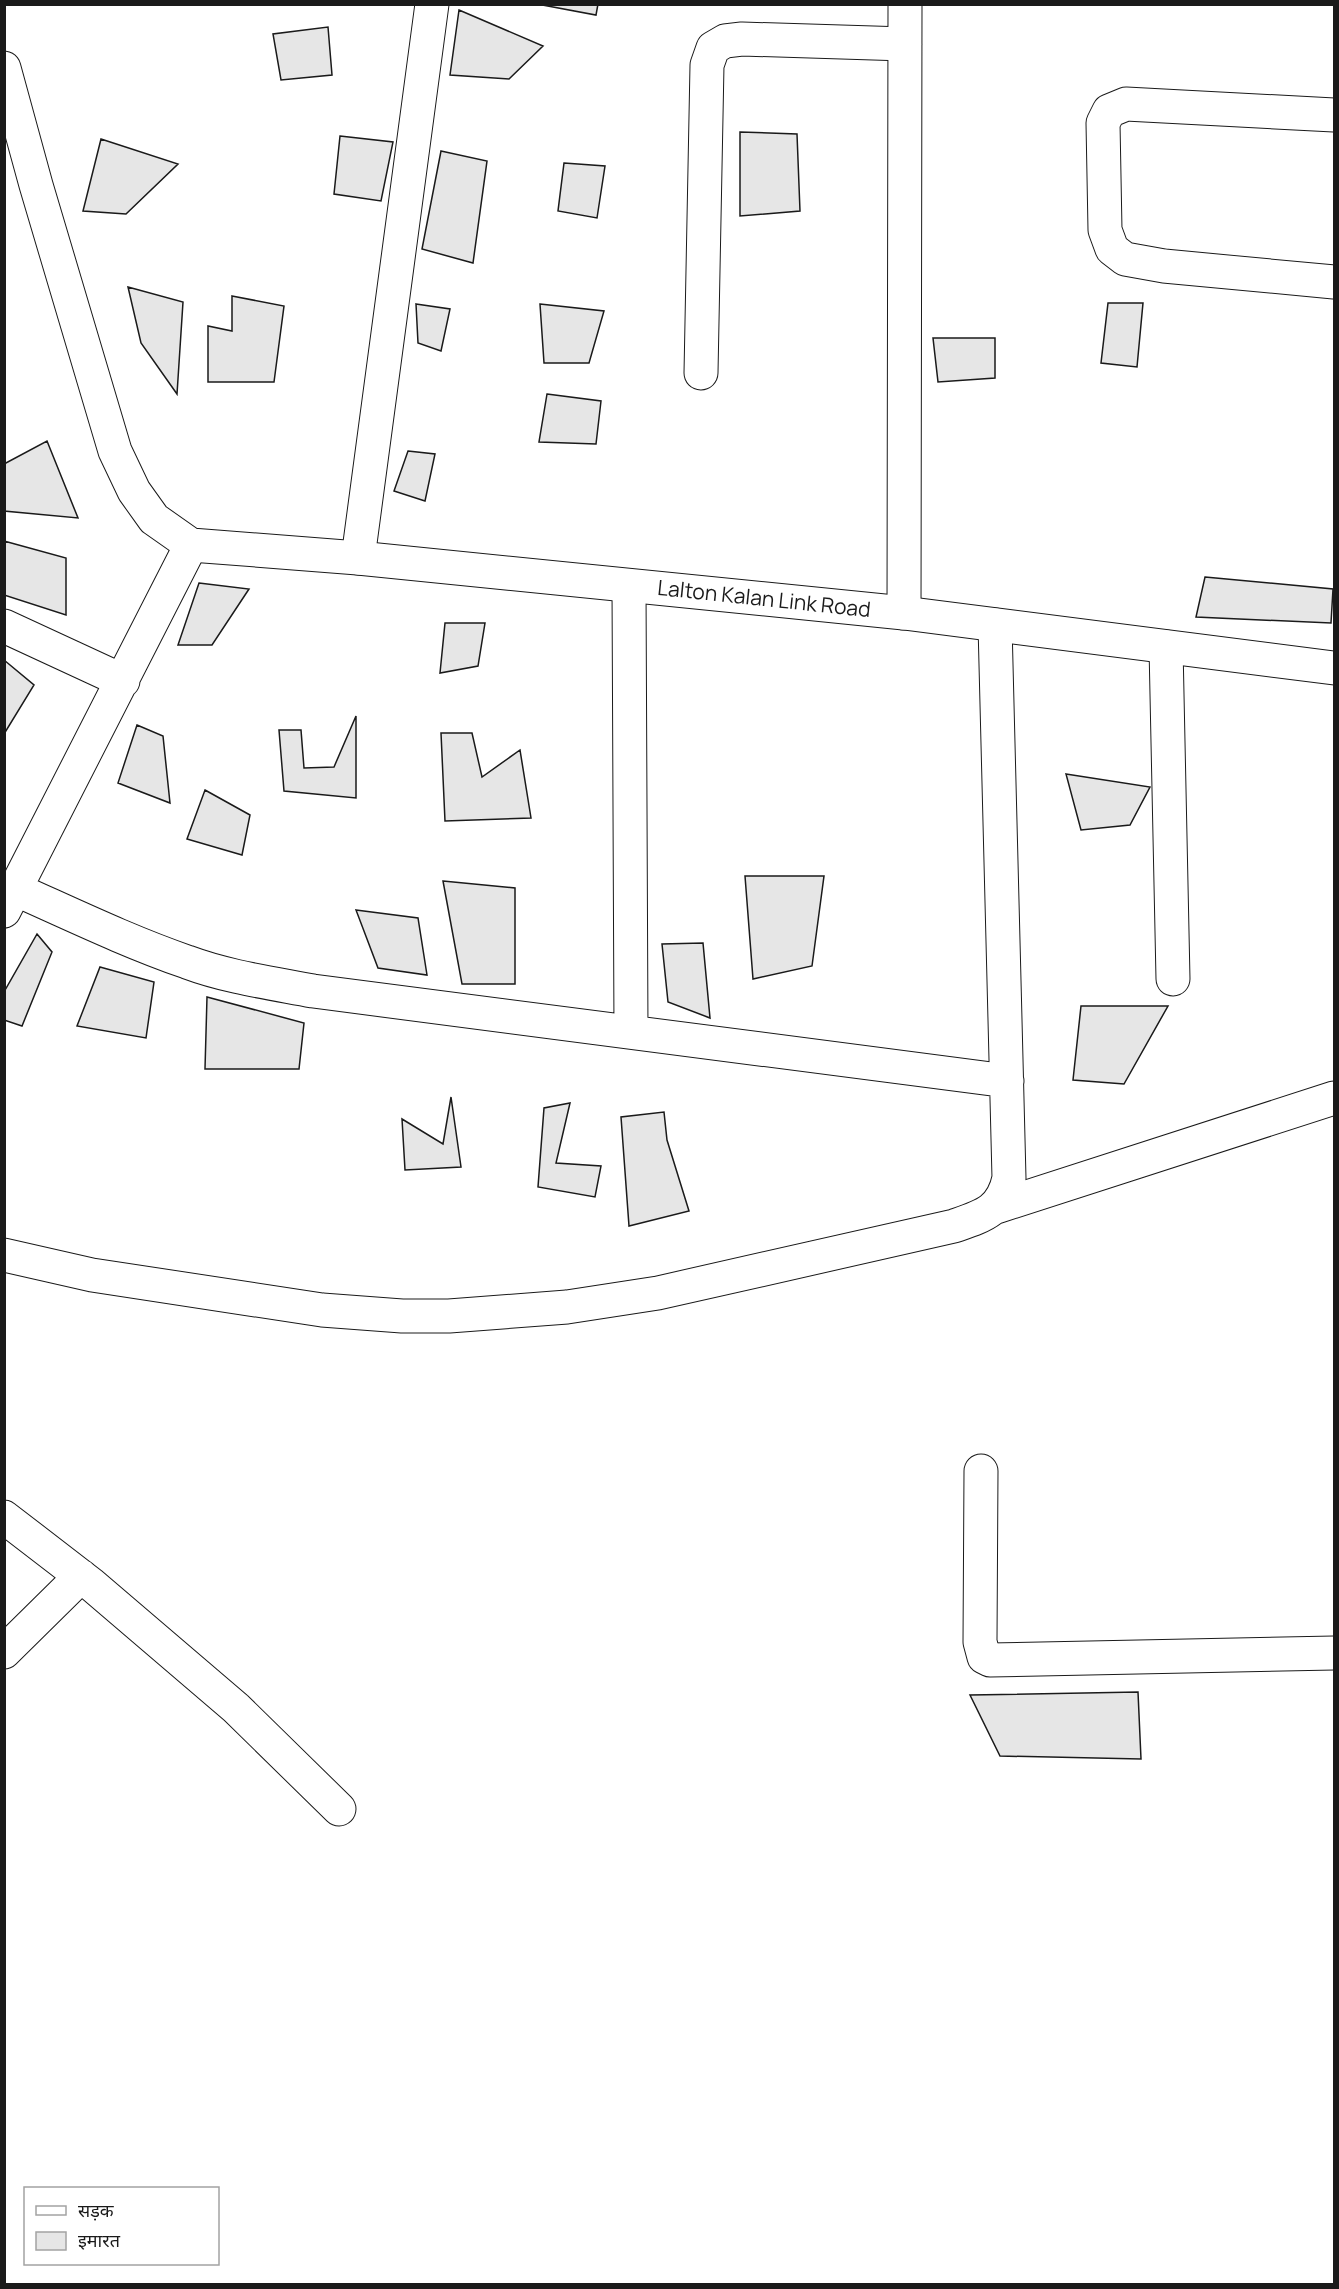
<svg xmlns="http://www.w3.org/2000/svg" width="1339" height="2289" viewBox="0 0 1339 2289" font-family="Manrope,'Noto Sans Devanagari',sans-serif">
<style>
.building{fill:#e6e6e6;stroke:#1a1a1a;stroke-width:1.5}
.lines{fill:none;stroke-linecap:round;stroke-linejoin:round}
.minor-casing{stroke:#1a1a1a;stroke-width:35}
.tertiary-casing{stroke:#1a1a1a;stroke-width:35}
.minor{stroke:#fff;stroke-width:33}
.tertiary{stroke:#fff;stroke-width:33}
.labels{text-anchor:middle;stroke-width:4.5;stroke-linejoin:round;paint-order:stroke}
.street-label{font-size:21px;fill:#1a1a1a;stroke:#fff}
</style>
<rect width="100%" height="100%" fill="#fff"/>
<path class="building" d="M537 4H598L596 15Z
M459 10 543 46 509 79 450 75Z
M328 27 332 75 281 80 273 34Z
M740 132 797 134 800 211 740 216Z
M340 136 393 142 381 201 334 194Z
M101 139 178 164 126 214 83 211Z
M441 151 487 161 473 263 422 249Z
M564 163 605 166 597 218 558 211Z
M128 287 183 302 177 394 141 343Z
M232 296 284 306 274 382H208V326L232 331Z
M1108 303H1143L1137 367 1101 363Z
M416 304 450 309 441 351 418 343Z
M540 304 604 311 589 363H544Z
M933 338H995V378L938 382Z
M547 394 601 401 596 444 539 442Z
M47 441 78 518 4 511V464Z
M408 451 435 454 425 501 394 491Z
M4 541 66 558V615L4 595Z
M1205 577 1333 589 1331 623 1196 617Z
M199 583 249 589 212 645H178Z
M445 623H485L478 666 440 673Z
M4 660 34 685 4 734Z
M356 716V798L284 791 279 730H301L304 768 334 767Z
M137 725 163 736 170 803 118 783Z
M441 733H472L482 777 520 750 531 818 445 821Z
M1066 774 1150 787 1130 825 1081 830Z
M205 790 250 815 242 855 187 839Z
M745 876H824L812 966 753 979Z
M443 881 515 888V984H462Z
M356 910 418 918 427 975 378 968Z
M37 934 52 952 22 1026 4 1020V992Z
M703 943 710 1018 668 1002 662 944Z
M100 967 154 982 146 1038 77 1026Z
M207 997 304 1023 299 1069H205Z
M1081 1006H1168L1124 1084 1073 1080Z
M451 1097 461 1167 405 1170 402 1119 443 1144Z
M570 1103 556 1163 601 1166 595 1197 538 1187 544 1108Z
M664 1112 667 1140 689 1211 629 1226 621 1117Z
M1138 1692 1141 1759 1000 1756 970 1695Z"/>
<g class="lines">
<g class="minor-casing">
<path id="minor" d="M1334 115 1126 104 1109 111 1103 123 1105 230 1112 249 1125 259 1164 266 1334 282
M701 373 707 65 713 48 725 41 742 39 905 44
M358 558 432 4
M629 586 631 1032
M904 613 905 4
M4 626 123 681
M1166 647 1173 979
M17 890C73 915 129 942 187 962 227 977 271 983 313 991L1007 1081
M4 911 191 545
M996 1207 1334 1098
M4 1255 92 1275 322 1310 402 1316H449L567 1307 658 1293 954 1226C983 1216 1002 1211 1009 1178L995 625
M981 1471 980 1642 984 1657 990 1660 1334 1653
M4 1517 91 1584 236 1708 339 1809
M4 1652 81 1576"/>
</g>
<g class="tertiary-casing">
<path id="tertiary" d="M4 68 36 185 115 451 134 491 154 519 191 545 358 558 904 613 1334 668"/>
</g>
<use href="#minor" class="minor"/>
<use href="#tertiary" class="tertiary"/>
</g>
<g class="labels">
<g class="street-label">
<text transform="translate(764 599) rotate(6)" y="7">Lalton Kalan Link Road</text>
</g>
</g>
<rect width="1339" height="2289" fill="none" stroke="#1a1a1a" stroke-width="12"/>
<rect x="24" y="2187" width="195" height="78" fill="#ffffff" stroke="#a3a3a3" stroke-width="1.5"/>
<rect x="36" y="2206" width="30" height="9" fill="#ffffff" stroke="#a3a3a3" stroke-width="1.5"/>
<text x="78" y="2217" font-size="18" fill="#1a1a1a">सड़क</text>
<rect x="36" y="2232" width="30" height="18" fill="#e6e6e6" stroke="#a3a3a3" stroke-width="1.5"/>
<text x="78" y="2247" font-size="18" fill="#1a1a1a">इमारत</text>
</svg>
